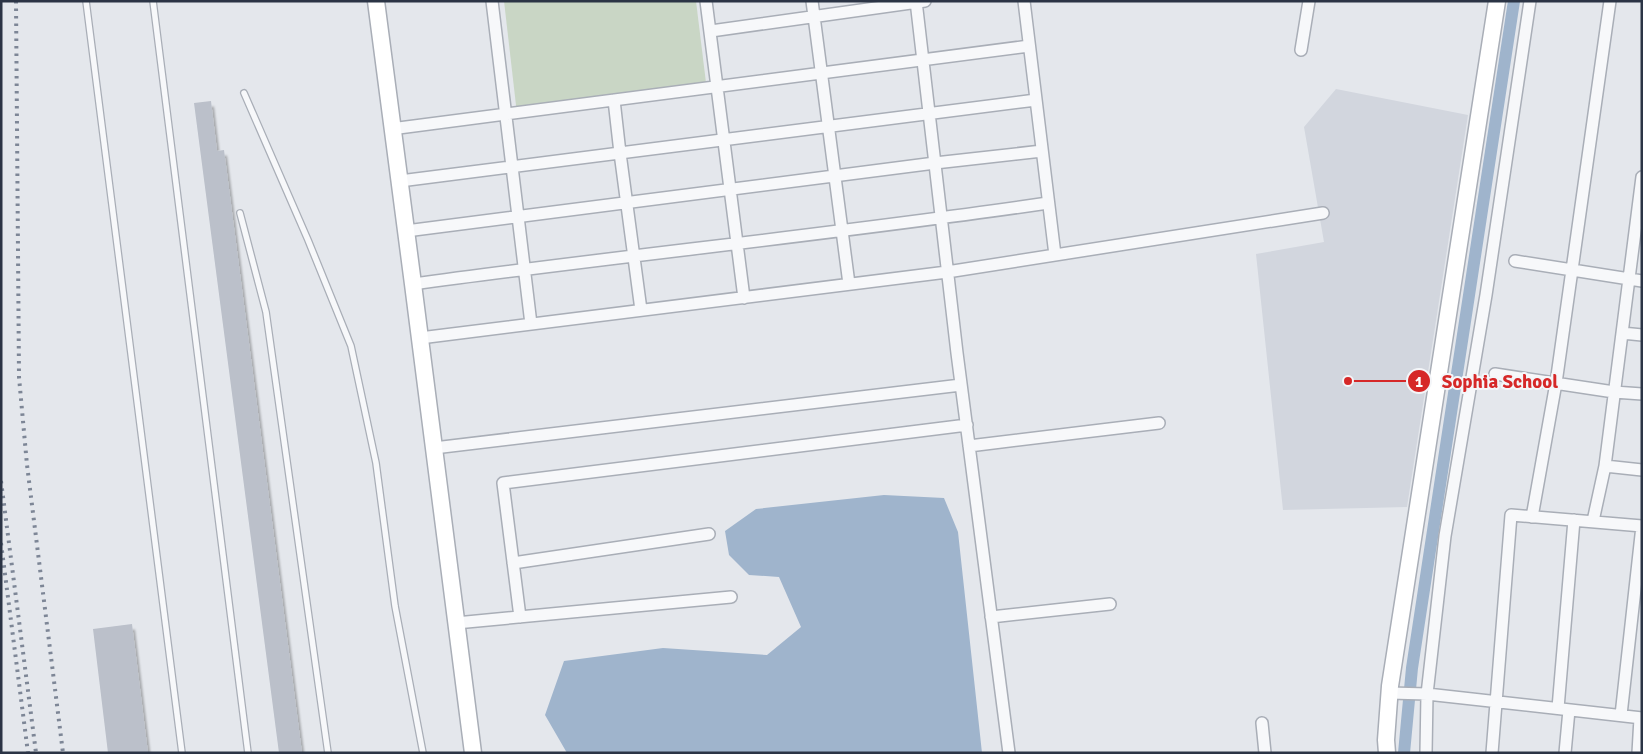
<svg xmlns="http://www.w3.org/2000/svg" width="1643" height="754" viewBox="0 0 1643 754" font-family="Signika,sans-serif">
<style>
.built{fill:#d2d6de}
.green{fill:#c9d6c5}
.water{fill:#9fb4cc}
.lines{fill:none;stroke-linecap:round;stroke-linejoin:round}
.canal{stroke:#9fb4cc;stroke-width:12}
.building{fill:#bbc0ca;filter:url(#shadow)}
.lane-casing{stroke:#a9aeb7;stroke-width:8}
.street-casing{stroke:#a9aeb7;stroke-width:14}
.secondary-casing{stroke:#a9aeb7;stroke-width:19}
.lane{stroke:#f7f8fa;stroke-width:5.5}
.street{stroke:#f7f8fa;stroke-width:11}
.secondary{stroke:#fff;stroke-width:16}
.rail{stroke:#7d8696;stroke-width:4;stroke-dasharray:2.5 5;stroke-linecap:butt}
.leader{fill:none;stroke:#d62828;stroke-width:2}
.callout-dot{fill:#d62828;stroke:#f4f6f9;stroke-width:2}
.mark-label{font-size:15px;text-anchor:middle;font-weight:bold;fill:#fff}
.callout-label{font-size:19px;text-anchor:middle;font-weight:bold;fill:#d62828;stroke:#f4f6f9;stroke-width:4;stroke-linejoin:round;paint-order:stroke}
</style>
<defs>
<filter id="shadow"><feDropShadow dx="3" dy="5.5" stdDeviation="1" flood-color="#0004"/></filter>
</defs>
<rect width="100%" height="100%" fill="#e4e7ec"/>
<path class="built" d="M1336 89 1468 115 1407 507 1283 510 1256 254 1324 242 1304 127Z"/>
<path class="green" d="M504 1H696L707 91 517 114Z"/>
<path class="water" d="M884 495 944 498 958 532 982 753H567L545 715 564 661 663 648 767 655 801 627 779 577 749 575 729 555 725 531 756 509Z"/>
<g class="lines">
<path class="canal" d="M1404 753 1412 668 1514 1"/>
</g>
<path class="building" d="M211 101 217 151 224 150 302 753H279L194 103Z
M132 624 148 753H108L93 629Z"/>
<g class="lines">
<g class="lane-casing">
<path id="lane" d="M86 1 182 753
M153 1 248 753
M244 93 308 240 351 346 376 463 395 606 423 753
M240 213 266 312 328 753"/>
</g>
<g class="street-casing">
<path id="street" d="M492 1 531 324
M706 1 744 298
M812 1 849 284
M916 1 957 353 1009 753
M1024 1 1055 255
M711 31 925 1
M1301 50 1309 1
M614 100 620 153 641 310
M391 129 1029 46
M400 181 1036 100
M406 231 935 163 1042 151
M1515 261 1642 281
M413 284C625 255 837 234 1048 203
M1622 333 1642 335
M420 338 947 272 1323 213
M1495 374 1614 392 1642 394
M969 446 1159 423
M434 448 961 385
M1605 466 1642 470
M1532 517 1556 383 1610 1
M1593 521 1605 466 1642 177
M513 563 709 534
M520 617 503 483 967 425
M991 617 1110 604
M456 623 731 597
M1390 693 1427 694 1642 718
M1558 708 1574 520
M1621 715 1642 526
M1262 723 1265 753
M1426 753 1427 694 1445 536 1486 295 1530 1
M1492 753 1511 515 1642 526
M1565 753 1569 710
M1638 753 1640 718"/>
</g>
<g class="secondary-casing">
<path id="secondary" d="M376 1 413 284 473 753
M1387 753 1386 740 1390 686 1497 1"/>
</g>
<use href="#lane" class="lane"/>
<use href="#street" class="street"/>
<use href="#secondary" class="secondary"/>
<path class="rail" d="M16 1 19 377 27 465 63 753
M1 481 36 753
M1 543 28 753"/>
</g>
<path class="leader" d="M1348 381L1419 381"/>
<g class="callout-dot">
<circle cx="1348" cy="381" r="5"/>
<circle cx="1419" cy="381" r="12"/>
</g>
<g class="mark-label">
<text x="1419" y="387">1</text>
</g>
<g class="callout-label">
<text x="1500" y="388">Sophia School</text>
</g>
<rect width="1643" height="754" fill="none" stroke="#2b3445" stroke-width="5"/>
</svg>
